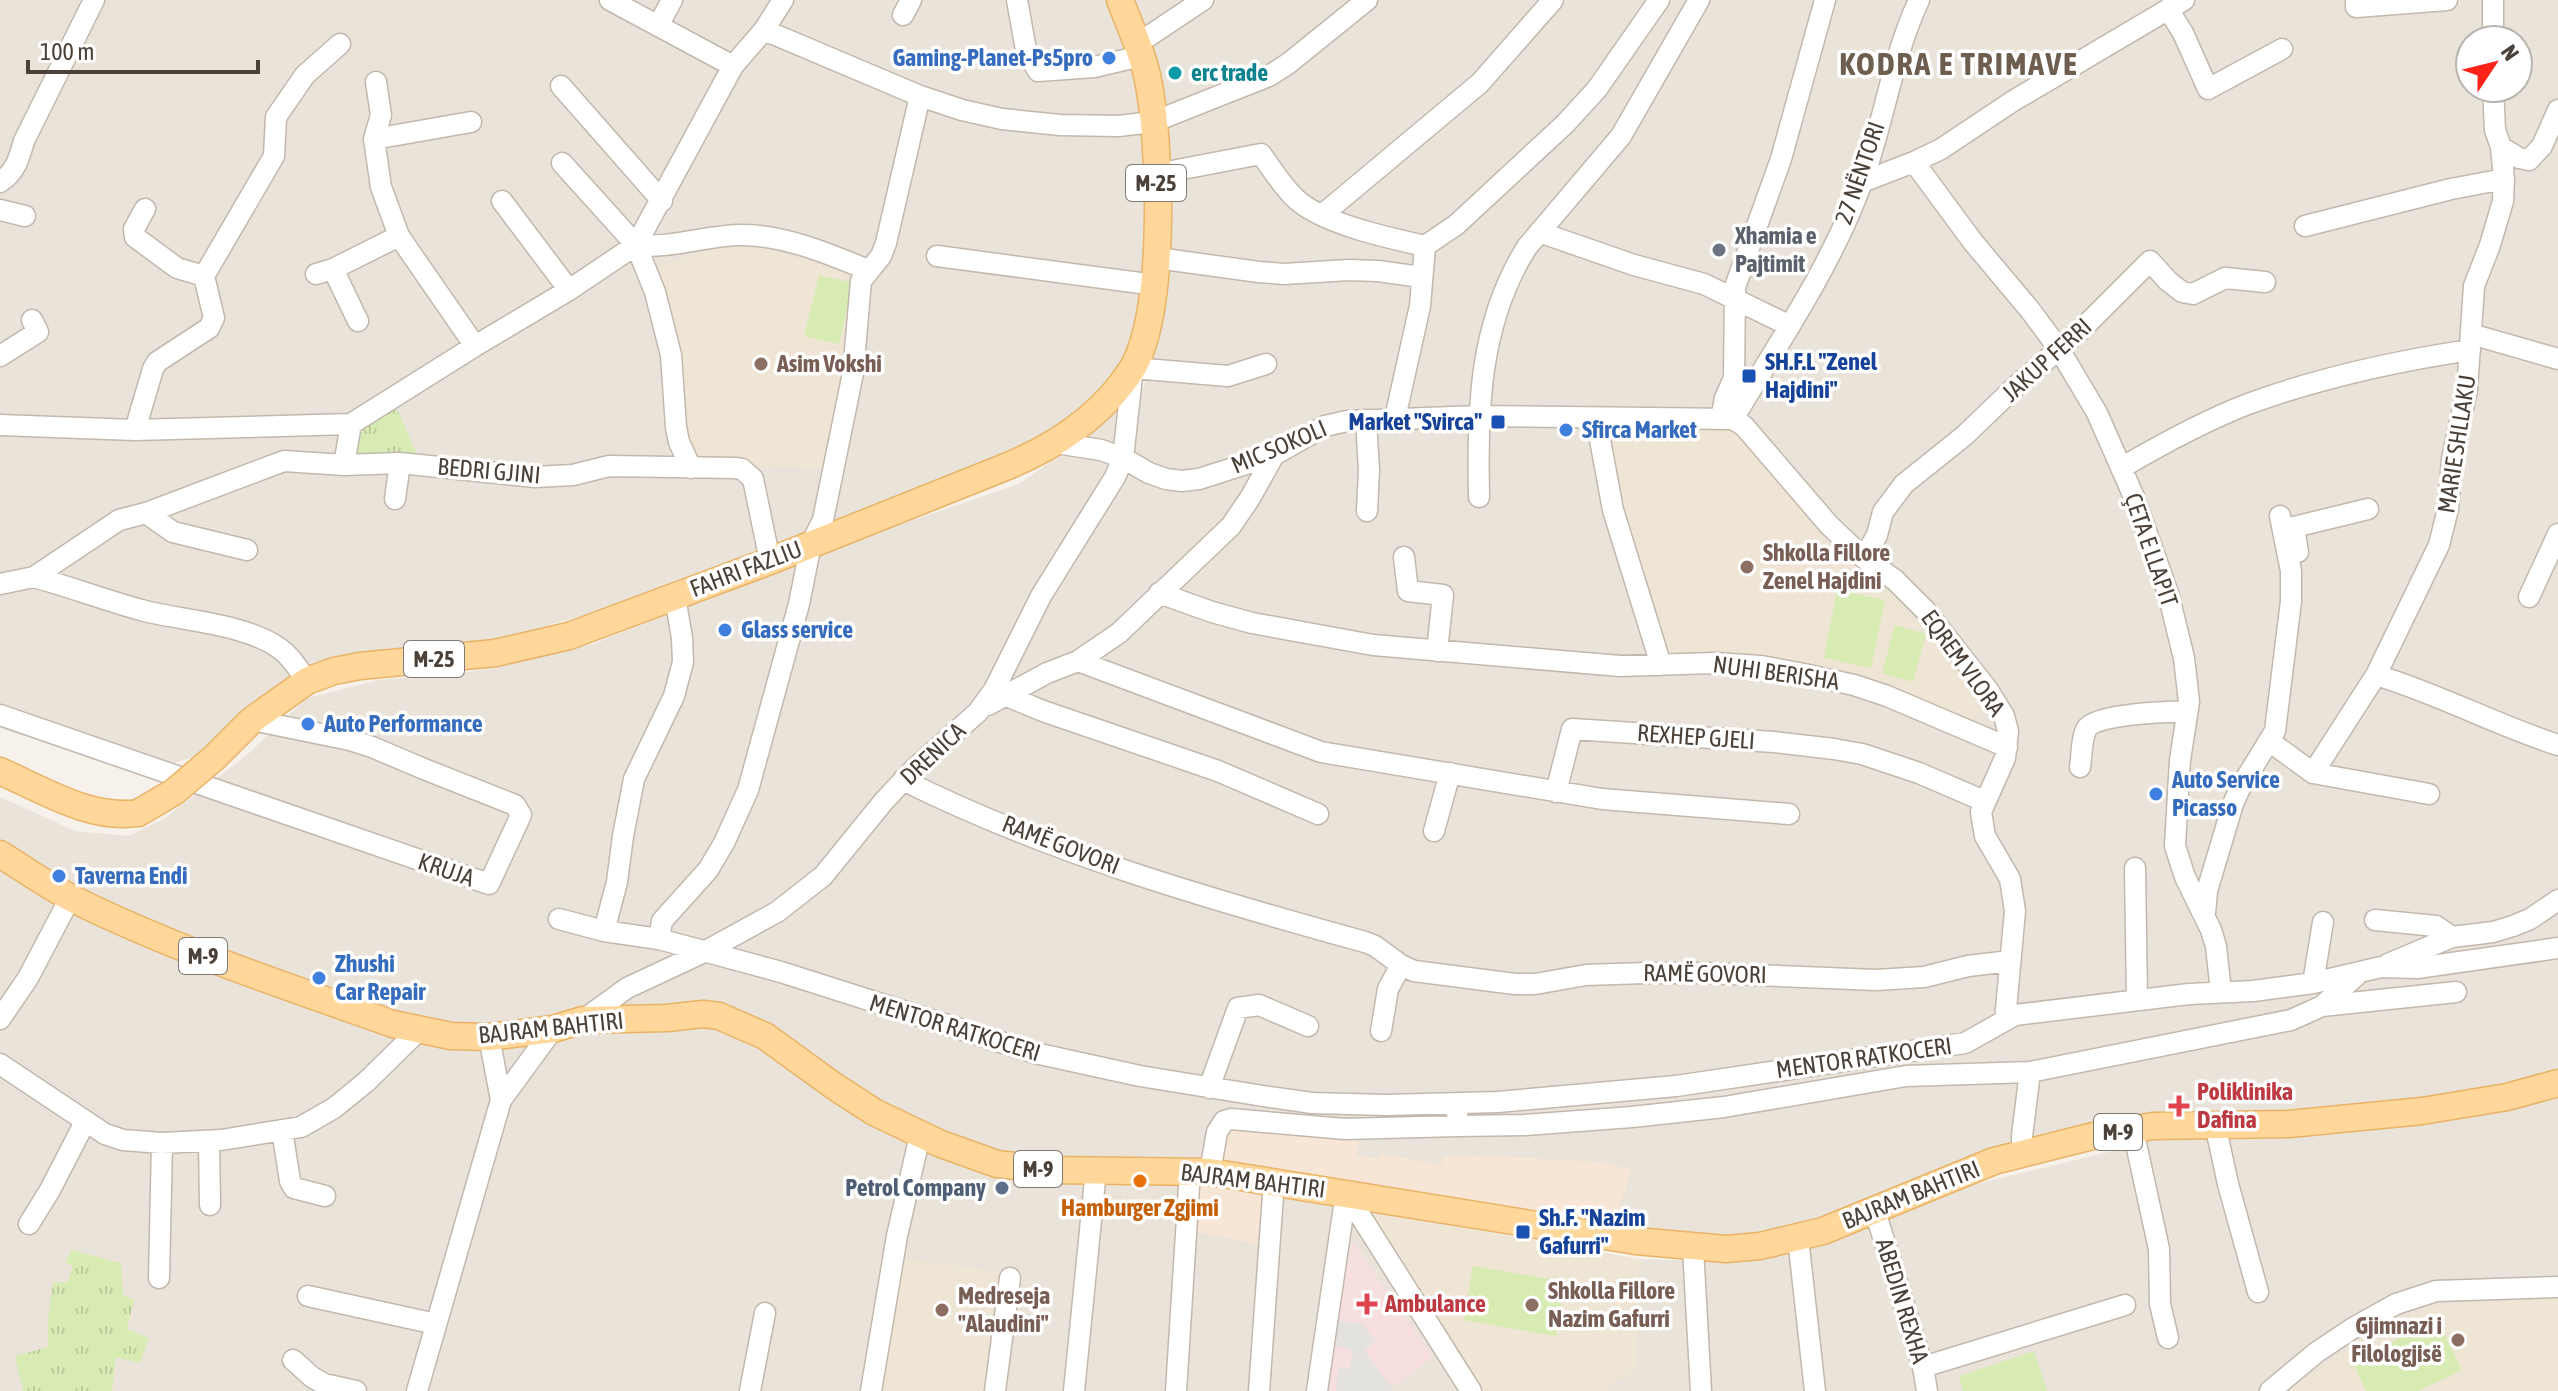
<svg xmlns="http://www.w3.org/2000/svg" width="2558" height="1391" viewBox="0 0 2558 1391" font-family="'Asap Condensed',sans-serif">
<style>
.residential{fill:#eae3d9;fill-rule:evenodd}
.commercial{fill:#f7e6d6}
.education{fill:#efe5d4}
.medical{fill:#f6dfde}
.grass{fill:url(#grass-tufts)}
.pitch{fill:#d8ebb3}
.parking{fill:#e4e2df}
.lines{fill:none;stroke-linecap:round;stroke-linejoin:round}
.minor-casing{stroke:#c2b8ad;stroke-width:23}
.major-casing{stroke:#e8b366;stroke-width:29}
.minor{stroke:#fff;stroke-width:20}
.major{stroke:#ffd79b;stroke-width:26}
.major-bridge-casing{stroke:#e8b366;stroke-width:29;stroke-linecap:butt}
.major-bridge{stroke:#ffd79b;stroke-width:26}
.shop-dot{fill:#3f7fe0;stroke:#fff;stroke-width:3}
.culture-dot{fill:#0f9aa8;stroke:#fff;stroke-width:3}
.worship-dot{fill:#6b7280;stroke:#fff;stroke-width:3}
.education-dot{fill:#8d6e63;stroke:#fff;stroke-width:3}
.transit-dot{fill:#1a4fb4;stroke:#fff;stroke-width:3}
.health-dot{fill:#e0444e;stroke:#fff;stroke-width:3}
.food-dot{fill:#e8710a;stroke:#fff;stroke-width:3}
.service-dot{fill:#5c6f8a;stroke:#fff;stroke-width:3}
.labels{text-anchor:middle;stroke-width:7;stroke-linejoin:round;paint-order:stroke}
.shield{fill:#fff;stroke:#817a74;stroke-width:2}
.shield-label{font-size:22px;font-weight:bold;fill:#4b4138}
.shop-label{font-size:24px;font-weight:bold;fill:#366cbe;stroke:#fff;text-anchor:start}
.culture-label{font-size:24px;font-weight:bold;fill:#0d838f;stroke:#fff;text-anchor:start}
.street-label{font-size:24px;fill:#4b4138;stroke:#fff}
.worship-label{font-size:24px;font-weight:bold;fill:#5b616d;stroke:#fff;text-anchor:start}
.transit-label{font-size:24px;font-weight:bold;fill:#164399;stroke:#fff;text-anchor:start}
.education-label{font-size:24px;font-weight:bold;fill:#785e54;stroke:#fff;text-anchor:start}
.health-label{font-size:24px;font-weight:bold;fill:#be3a42;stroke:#fff;text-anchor:start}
.service-label{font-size:24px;font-weight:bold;fill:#4e5e75;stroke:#fff;text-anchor:end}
.food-label{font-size:24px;font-weight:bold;fill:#c56008;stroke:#fff}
.district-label{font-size:32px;font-weight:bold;letter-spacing:2px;fill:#6e5e4f;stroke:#fff}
</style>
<defs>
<pattern id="grass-tufts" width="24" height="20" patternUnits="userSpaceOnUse" patternTransform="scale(2)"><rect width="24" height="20" fill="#d8ebb3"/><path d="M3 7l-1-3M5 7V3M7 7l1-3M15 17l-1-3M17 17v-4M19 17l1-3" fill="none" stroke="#bbcb9b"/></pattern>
</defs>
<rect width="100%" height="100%" fill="#f6f1eb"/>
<path class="residential" d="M0 0H1109L1139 97 1143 141 1146 264 1142 315 1122 361 1086 403 1037 441 849 520 599 611 487 643 323 661 289 679 197 756 171 764 0 710Z
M1133 0H2558V1070L2457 1096 2312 1113 2154 1120 1806 1229 1732 1243 1020 1163 882 1110 720 1007 451 1030 354 1003 107 907 0 846V797L75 831 129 836 165 818 247 755 307 698 380 680 469 672 593 644 869 535 1019 484 1096 430 1144 387 1167 293 1165 161 1154 49ZM2470 40H2518V88H2470Z
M0 864 449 1044 575 1028 682 1030 711 1027 768 1050 815 1088 868 1123 962 1167 1072 1184 1173 1181 1318 1197 1373 1214 1639 1259 1718 1261 1855 1232 1951 1190 2117 1150 2155 1138 2317 1132 2403 1126 2558 1088V1391H0Z"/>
<path class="commercial" d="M1226 1125 1359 1137 1357 1156 1367 1158 1379 1159 1380 1154 1441 1165 1443 1158 1451 1155 1502 1157 1601 1162 1632 1170 1613 1225 1217 1160Z
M1190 1171 1274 1181 1267 1246 1187 1230Z"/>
<path class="education" d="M737 242 857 273 846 374 826 469 697 463 685 447 654 267Z
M1601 425 1734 428 1830 546 1884 587 1931 636 1990 707 1966 723 1863 676 1807 665 1664 653 1617 504Z
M1378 1213 1639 1259 1636 1368 1604 1391H1476L1373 1218V1214Z
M899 1258 1000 1272 985 1391H874Z
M2558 1298V1391H2289L2378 1327 2425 1308 2443 1304Z"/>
<path class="medical" d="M1350 1244H1355L1360 1250 1373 1272 1433 1357 1393 1386 1392 1391H1329L1344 1258 1346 1247Z"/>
<path class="grass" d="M396 407 419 459 352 458 356 435Z
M71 1250 121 1263 123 1295 134 1300 127 1329 149 1338 140 1363 116 1357 112 1391H23L15 1356 48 1347V1320L53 1282 67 1283 73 1266 66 1263Z"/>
<path class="pitch" d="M819 275 853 283 839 344 804 336Z
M1837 590 1885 600 1871 668 1824 658Z
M1895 625 1926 634 1913 682 1882 673Z
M1473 1266 1565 1282 1556 1336 1464 1320Z
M2438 1320 2462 1370 2418 1391H2366L2352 1361Z
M2034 1351 2047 1391H1963L1959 1376Z"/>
<path class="parking" d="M1338 1321 1362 1323 1376 1341 1364 1350 1389 1384 1392 1386V1391H1336L1338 1368 1349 1369 1353 1353 1350 1349 1336 1346Z"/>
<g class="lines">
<g class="minor-casing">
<path id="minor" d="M610 0 733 66
M1017 0 1026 50 1038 71 1094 67 1141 56
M2356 0V7L2447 0
M2493 0V40
M2168 9 2183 33 2208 89 2282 49
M903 15 911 0
M658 26 672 0
M764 30 920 96 962 110 1002 119 1060 125 1118 126 1153 122 1269 76 1289 63 1367 0
M1137 44 1203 0
M376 82 381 115 374 139 381 187 399 236 475 346
M561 86 662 201
M374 139 471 122
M2501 147 2519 158 2529 160 2542 146 2558 110
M1914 162 1973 242 2030 310 2059 349 2097 413 2134 497 2168 593 2184 658 2189 702 2180 760 2175 846 2185 877 2211 930 2216 946 2221 992
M562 163 636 245 655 292 671 355 676 427 679 442 691 468
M1156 174 1261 154C1272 169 1282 186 1296 199 1323 224 1389 238 1425 246
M0 182C16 172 19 158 24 141L94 0
M1862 182 1914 162 1941 149 2013 101 2184 0
M502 201 569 290
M145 209 134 229 135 237 177 268 204 276
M0 210 25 216
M1322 215 1480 83 1553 0
M2305 226 2451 189 2504 179
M1539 232 1634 265 1704 284 1790 326
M636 245C672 249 706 235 742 235 785 235 829 254 868 270
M1425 246 1456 225 1565 124 1597 89 1659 0
M937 256 1155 285
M1157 258 1259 272 1284 274 1349 270 1378 271 1421 277
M333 269 358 321
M316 274 333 269 399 236
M2471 334 2558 359
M0 356 38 332 32 320
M1395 418 1420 306 1425 246
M1596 418 1613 510 1661 665
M1721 419 1725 398 1734 378 1735 287 1781 159 1825 0
M1733 419 1744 426 1829 525 1864 558 1895 580 1925 610 1988 690 2004 716 2008 731 2005 758 1981 812 1985 836 2010 879 2015 911 2005 1020
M1733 419C1779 342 1831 267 1862 182 1884 122 1892 58 1919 0
M1366 420 1369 470 1367 511
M0 425 135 430 351 424 475 346 569 290 636 245 733 66 764 30 783 0
M135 430 153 369 157 362 209 328 214 318 204 276 274 156 276 117 305 75 340 44
M1056 443 1101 450 1123 458 1149 473 1166 479 1182 481 1199 479 1274 455 1325 426 1347 421 1478 416 1733 419
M344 465 351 424
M2121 468C2162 444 2204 421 2248 404 2319 378 2396 361 2470 350
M1479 497C1477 410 1479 323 1527 247L1621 136 1699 0
M395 499 400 463
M146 513 173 532 247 550
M2298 552 2294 527 2368 509
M1404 557 1408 591 1443 595 1437 651
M1864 558 1877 535 1883 512 1904 484 1964 436 2013 389 2085 326 2150 261 2168 281 2182 292 2193 294 2225 278 2265 282
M34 577C70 587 105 600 141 610 182 621 243 623 279 648 291 656 298 669 307 681
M0 584 34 577 119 520 146 513 284 461 344 465 400 463 535 477 573 475 609 466 735 468 742 469 753 479 770 561
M1159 593 1212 612 1252 623 1373 645 1620 666 1714 663 1761 666 1804 674 1854 685 1887 696 2007 747
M2529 597 2558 534
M1078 661 1321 752 1602 799 1789 814
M2376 675C2439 694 2496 725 2558 745
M997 692 1043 711 1218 771 1318 814
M988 705 1047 673 1078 661 1119 633 1231 526 1250 498 1274 455
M0 715 489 884 521 815 515 805 424 769 372 747 350 740 252 720
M2269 741 2313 773 2429 794
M2080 767C2082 756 2081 738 2087 728 2096 714 2170 711 2187 712
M2313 773 2376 675 2439 545 2448 509 2452 459 2467 390 2474 286 2490 245 2503 201 2504 179 2501 147 2495 130 2493 88
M903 780C1049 853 1209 899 1365 942L1375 946 1401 965 1414 971 1515 984H1535L1586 975 1645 973H1707L1876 980 1924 977 1968 966 2010 961
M1556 792 1572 729 1774 742 1834 749 1862 754 1919 773 1984 801
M1434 831 1450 773
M2135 868 2137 1000
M2205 913 2207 891 2233 804 2240 788 2275 731 2291 601V571L2280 516
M559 919 604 931 659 939 781 972 1035 1053 1140 1076 1263 1096 1312 1103 1386 1105 1498 1102 1676 1086 1965 1043 2015 1015 2189 994 2253 991 2313 983 2381 967 2417 968 2558 948
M2375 920 2436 926 2452 937
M604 931 617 882 623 836 634 779 674 696 683 662 682 638 675 597
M659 939 662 921 708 870 724 843 748 790 799 604 811 544 823 520 853 373 861 281 881 256 886 243 920 96
M2388 964 2452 937 2493 932 2513 926 2530 919 2558 900
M2313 983 2323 922
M2322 1006 2456 992
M0 1019 28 978 70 898
M583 1020 627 988 704 952 777 912 823 876 884 801 915 768 978 712 994 690 1041 596 1115 477 1123 458 1133 368 1228 376 1266 364
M1381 1031 1388 989 1401 965
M489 1037 501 1100
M0 1064 105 1134 123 1140 162 1143 221 1140 301 1127 334 1108 366 1082 418 1031
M1209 1088 1238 1008 1259 1005 1308 1026
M2215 1124 2228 1184 2258 1292
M1458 1126 1525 1125 1632 1117 1724 1107 1906 1076 2030 1072
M282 1130 290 1181 294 1188 325 1196
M2133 1130 2159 1249 2160 1304 2168 1338
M209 1141 210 1205
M2022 1153V1136L2030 1072 2291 1020 2322 1006 2357 975
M1210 1172 1217 1132 1224 1121 1231 1119 1345 1129 1458 1126 1457 1112
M1346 1193 1471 1391
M1875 1211 1923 1367 1927 1391
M29 1224 50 1190 85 1122
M1798 1238 1815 1391
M1693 1248 1701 1391
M159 1278 162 1143
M308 1296 436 1324
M293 1360 312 1377 324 1384 356 1391
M1923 1367 2125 1305
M417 1391 501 1100 553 1029
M750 1391 765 1313
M871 1391 897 1236 920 1135
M995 1391 1010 1278
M1074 1391 1096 1170
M1176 1391 1190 1171
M1259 1391 1274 1181
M1317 1391 1346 1193
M2270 1391 2317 1352 2353 1328 2396 1304 2436 1291 2558 1287"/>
</g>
<g class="major-casing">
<path id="major" d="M215 757 252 720 307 681 334 671 360 666 495 653 569 636 770 561 1003 468C1053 448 1102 416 1132 369 1167 312 1161 140 1147 75 1141 49 1129 24 1120 0
M0 771C43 790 90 820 138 813
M0 854C24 869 48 886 73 899 176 950 286 986 393 1024L451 1036 489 1037 553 1029 583 1020 667 1018 703 1014 719 1016 765 1036 834 1086 874 1112 941 1144 997 1164 1054 1170 1210 1172 1636 1241 1726 1249 1760 1246 1823 1231 1994 1161 2093 1136 2153 1126 2289 1124 2422 1111 2507 1097 2558 1083"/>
</g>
<use href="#minor" class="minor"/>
<use href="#major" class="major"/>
<g class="major-bridge-casing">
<path id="major-bridge" d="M138 813 174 792 215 757"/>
</g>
<use href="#major-bridge" class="major-bridge"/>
</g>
<g class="shop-dot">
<circle cx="1109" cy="58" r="8"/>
<circle cx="1566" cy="430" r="8"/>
<circle cx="725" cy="630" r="8"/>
<circle cx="308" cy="724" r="8"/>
<circle cx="2156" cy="794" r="8"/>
<circle cx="59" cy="876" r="8"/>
<circle cx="319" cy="978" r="8"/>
</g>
<circle class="culture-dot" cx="1175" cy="73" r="8"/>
<circle class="worship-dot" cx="1719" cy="250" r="8"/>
<g class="education-dot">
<circle cx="761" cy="364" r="8"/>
<circle cx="1747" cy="567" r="8"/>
<circle cx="1532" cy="1305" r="8"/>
<circle cx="942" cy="1310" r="8"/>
<circle cx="2458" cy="1340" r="8"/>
</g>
<g class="transit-dot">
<rect x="1741" y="368" width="16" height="16" rx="4"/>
<rect x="1490" y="414" width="16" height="16" rx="4"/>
<rect x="1515" y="1224" width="16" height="16" rx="4"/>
</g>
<g class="health-dot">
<path d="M2175 1094h8v8h8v8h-8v8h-8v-8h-8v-8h8z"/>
<path d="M1363 1292h8v8h8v8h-8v8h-8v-8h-8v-8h8z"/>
</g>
<circle class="food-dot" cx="1140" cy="1181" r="8"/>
<circle class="service-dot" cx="1002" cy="1188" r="8"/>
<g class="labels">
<g class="shield">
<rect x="1126" y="165" width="60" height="36" rx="6"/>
<rect x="404" y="641" width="60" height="36" rx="6"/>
<rect x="179" y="938" width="48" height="36" rx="6"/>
<rect x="2094" y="1114" width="48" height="36" rx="6"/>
<rect x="1014" y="1151" width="48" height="36" rx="6"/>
</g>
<g class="shield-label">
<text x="1156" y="191">M-25</text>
<text x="434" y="667">M-25</text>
<text x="203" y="964">M-9</text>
<text x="2118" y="1140">M-9</text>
<text x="1038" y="1177">M-9</text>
</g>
<g class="shop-label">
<text x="1093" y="66" text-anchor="end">Gaming-Planet-Ps5pro</text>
<text x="1582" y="438">Sfirca Market</text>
<text x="741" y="638">Glass service</text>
<text x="324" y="732">Auto Performance</text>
<text x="2172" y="788">Auto Service<tspan x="2172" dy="28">Picasso</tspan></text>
<text x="75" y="884">Taverna Endi</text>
<text x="335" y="972">Zhushi<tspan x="335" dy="28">Car Repair</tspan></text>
</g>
<g class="culture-label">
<text x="1191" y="81">erc trade</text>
</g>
<g class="street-label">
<text transform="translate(1860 173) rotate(-71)" y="8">27 NËNTORI</text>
<text transform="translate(2047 360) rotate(-42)" y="8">JAKUP FERRI</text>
<text transform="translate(2457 444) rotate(-81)" y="8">MARIE SHLLAKU</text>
<text transform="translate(1279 447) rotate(-23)" y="8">MIC SOKOLI</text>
<text transform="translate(489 471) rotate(5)" y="8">BEDRI GJINI</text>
<text transform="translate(2151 550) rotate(71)" y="8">ÇETA E LLAPIT</text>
<text transform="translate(746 569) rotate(-21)" y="8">FAHRI FAZLIU</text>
<text transform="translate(1963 663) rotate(54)" y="8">EQREM VLORA</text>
<text transform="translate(1776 673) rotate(8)" y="8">NUHI BERISHA</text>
<text transform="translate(1696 737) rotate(4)" y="8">REXHEP GJELI</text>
<text transform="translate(933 754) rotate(-43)" y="8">DRENICA</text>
<text transform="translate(1061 845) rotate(21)" y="8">RAMË GOVORI</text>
<text transform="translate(446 870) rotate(19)" y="8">KRUJA</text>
<text transform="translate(1705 974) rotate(1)" y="8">RAMË GOVORI</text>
<text transform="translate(551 1028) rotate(-6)" y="8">BAJRAM BAHTIRI</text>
<text transform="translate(955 1028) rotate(17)" y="8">MENTOR RATKOCERI</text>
<text transform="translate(1864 1058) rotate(-8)" y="8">MENTOR RATKOCERI</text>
<text transform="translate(1253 1181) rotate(7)" y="8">BAJRAM BAHTIRI</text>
<text transform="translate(1911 1195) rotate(-22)" y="8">BAJRAM BAHTIRI</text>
<text transform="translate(1902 1301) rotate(73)" y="8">ABEDIN REXHA</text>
</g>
<g class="worship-label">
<text x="1735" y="244">Xhamia e<tspan x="1735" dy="28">Pajtimit</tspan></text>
</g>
<g class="transit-label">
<text x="1765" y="370">SH.F.L "Zenel<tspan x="1765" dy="28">Hajdini"</tspan></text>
<text x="1482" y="430" text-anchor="end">Market "Svirca"</text>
<text x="1539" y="1226">Sh.F. "Nazim<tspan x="1539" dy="28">Gafurri"</tspan></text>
</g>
<g class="education-label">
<text x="777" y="372">Asim Vokshi</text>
<text x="1763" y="561">Shkolla Fillore<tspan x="1763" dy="28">Zenel Hajdini</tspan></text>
<text x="1548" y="1299">Shkolla Fillore<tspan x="1548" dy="28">Nazim Gafurri</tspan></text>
<text x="958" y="1304">Medreseja<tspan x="958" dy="28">"Alaudini"</tspan></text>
<text x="2442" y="1334" text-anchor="end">Gjimnazi i<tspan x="2442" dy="28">Filologjisë</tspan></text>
</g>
<g class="health-label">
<text x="2197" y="1100">Poliklinika<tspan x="2197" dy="28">Dafina</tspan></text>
<text x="1385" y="1312">Ambulance</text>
</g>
<g class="service-label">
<text x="986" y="1196">Petrol Company</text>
</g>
<g class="food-label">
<text x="1140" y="1216">Hamburger Zgjimi</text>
</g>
<g class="district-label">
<text x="1959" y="75">KODRA E TRIMAVE</text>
</g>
</g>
<g transform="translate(2494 64) rotate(55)"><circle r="38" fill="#ffffff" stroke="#b7b3af" stroke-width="2"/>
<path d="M0-6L14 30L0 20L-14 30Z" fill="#ff2219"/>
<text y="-12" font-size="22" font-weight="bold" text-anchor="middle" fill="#4b4138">N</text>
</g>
<path d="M28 60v12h230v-12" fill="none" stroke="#4b4138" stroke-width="4"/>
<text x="40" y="60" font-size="24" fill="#4b4138" stroke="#ffffff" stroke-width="6" paint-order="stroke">100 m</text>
</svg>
